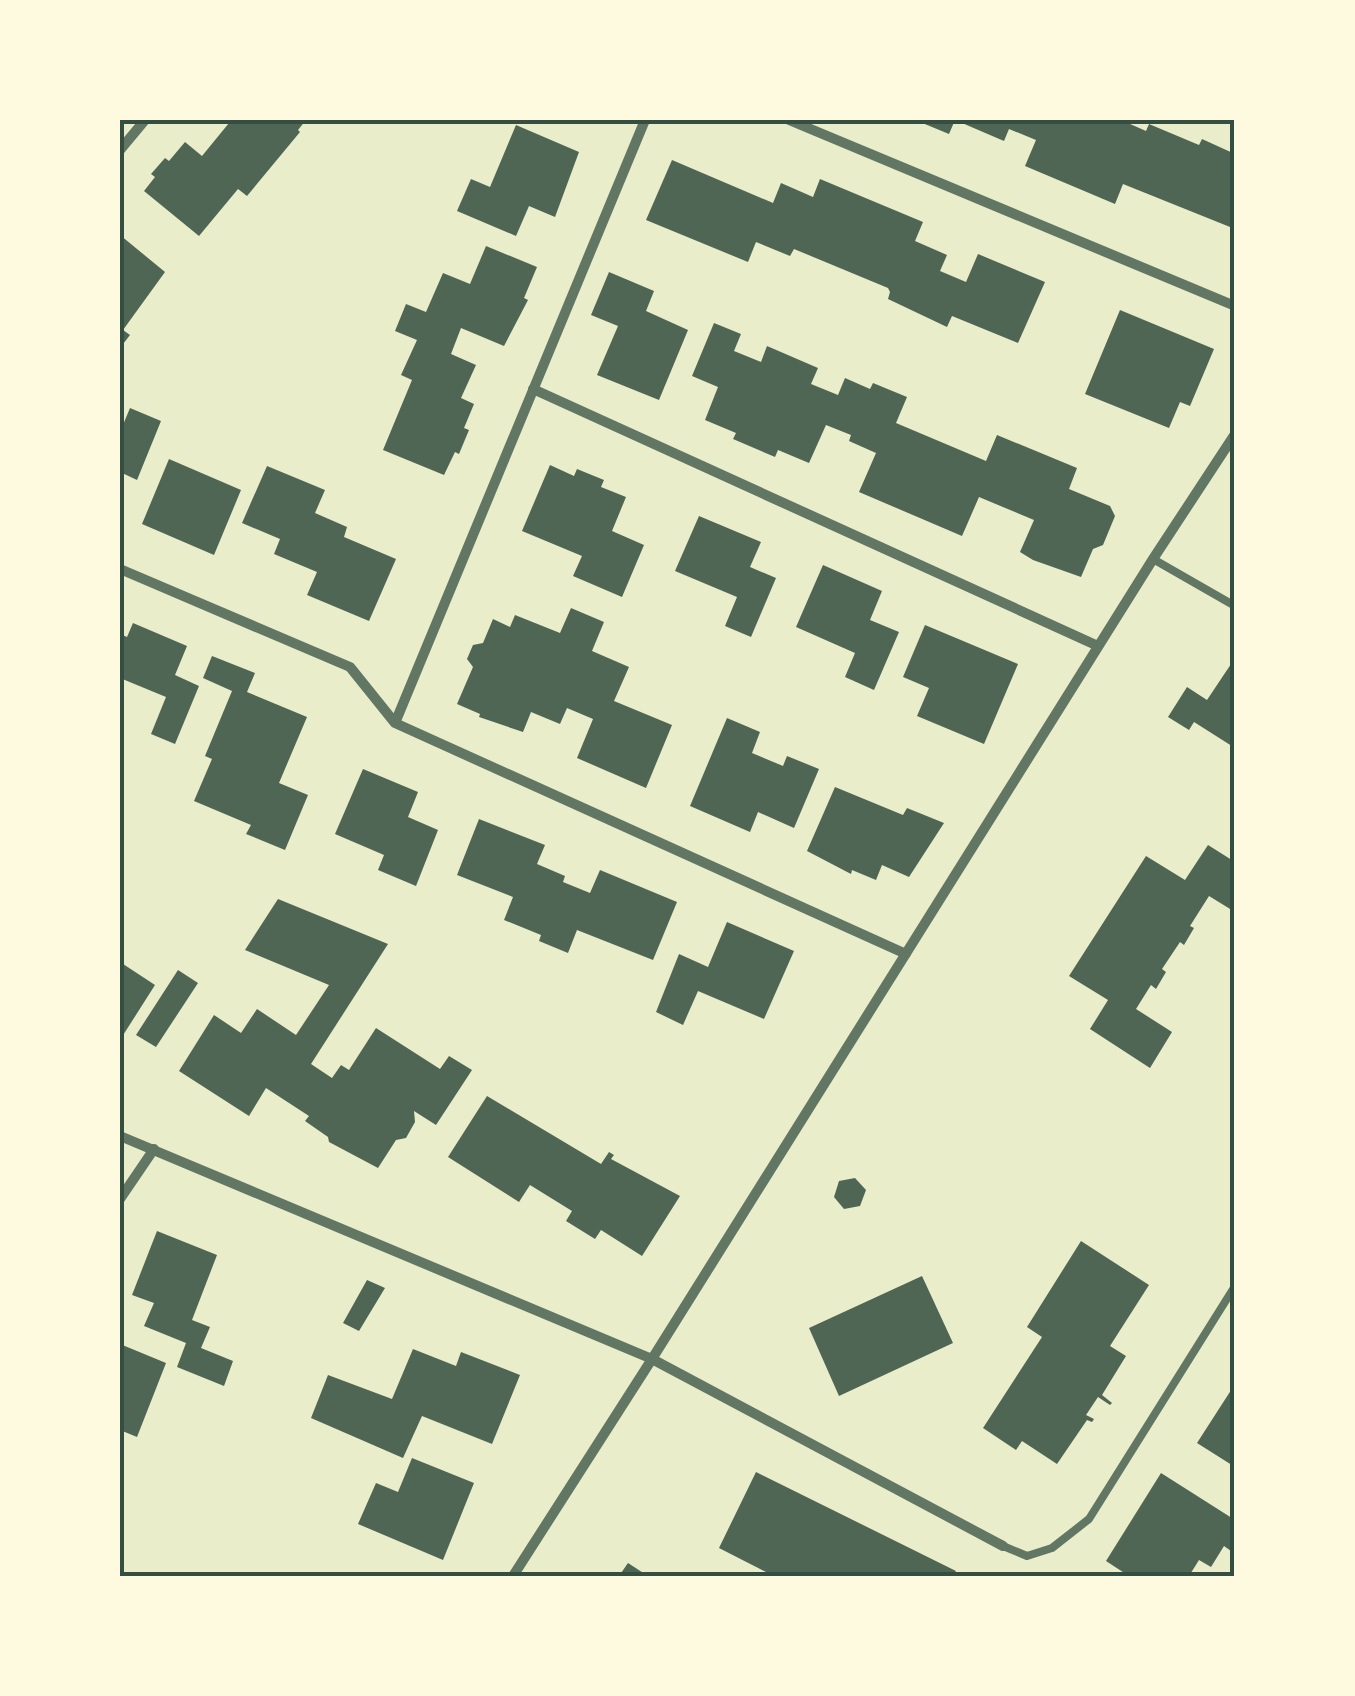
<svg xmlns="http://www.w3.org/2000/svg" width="1355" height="1696" viewBox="0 0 1355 1696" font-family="Quicksand,sans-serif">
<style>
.building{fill:#4f6655}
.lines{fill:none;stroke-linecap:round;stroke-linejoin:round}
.service{stroke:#617663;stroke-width:8}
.minor{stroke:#617663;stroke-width:10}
.neatline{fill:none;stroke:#344e41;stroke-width:4}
</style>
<rect width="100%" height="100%" fill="#e9edc9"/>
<path class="building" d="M225 120H306L298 130 300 132 247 196 238 189 199 236 144 191 155 177 151 174 165 158 169 161 185 142 202 156 229 123Z
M915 120H1121L1146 131 1149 124 1199 145 1202 139 1235 154V229L1123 184 1115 204 1025 166 1036 140 1009 129 1004 141 955 120 949 134Z
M516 125 579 152 555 217 529 206 516 236 457 211 471 179 490 187Z
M672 160 773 203 781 183 813 197 820 179 923 222 915 241 947 255 940 271 966 282 978 254 1045 282 1018 343 952 316 947 327 888 299 890 292 888 288 794 249 790 256 756 242 748 262 646 220Z
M120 235 165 272 123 330 130 335 120 348Z
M486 246 537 267 524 298 528 300 504 346 461 328 451 354 476 365 461 398 474 404 464 428 469 430 459 454 455 452 444 475 383 450 412 380 401 375 417 340 395 331 406 304 426 312 443 273 470 284Z
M609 272 654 291 646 311 688 330 659 400 597 375 618 326 591 315Z
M1120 310 1214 349 1190 406 1180 402 1169 428 1085 394Z
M714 323 741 334 734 351 761 362 767 346 818 368 811 384 838 395 845 378 870 389 873 383 907 397 896 423 986 461 997 435 1077 468 1069 489 1110 506 1115 516 1103 545 1093 549 1081 577 1033 560 1020 552 1034 520 979 497 962 536 859 492 876 453 849 441 851 435 826 425 809 463 778 450 775 457 733 439 736 433 705 420 718 387 692 376Z
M130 408 161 421 137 480 120 472V432Z
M169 459 241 490 214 555 142 524Z
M550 465 574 476 577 469 604 480 601 487 626 497 612 531 644 545 622 597 573 576 582 556 522 531Z
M267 466 325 490 315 513 347 527 344 537 396 559 369 621 307 595 317 572 274 554 280 539 242 523Z
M699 516 761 542 750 567 776 578 751 637 725 626 737 597 675 571Z
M823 565 882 591 870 620 899 632 874 690 845 677 855 653 796 627Z
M571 608 604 622 592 651 629 667 614 701 672 725 646 788 577 758 593 719 567 708 560 724 531 712 523 732 479 717 480 714 457 704 473 667 467 659 473 645 483 643 493 619 510 627 515 615 560 633Z
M133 623 187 646 175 675 199 686 175 744 151 734 166 697 120 678V634L127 637Z
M925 625 1018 664 984 744 917 716 929 688 903 677Z
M212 656 255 673 247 692 307 717 279 783 308 795 285 850 246 834 251 825 194 801 212 759 205 756 232 691 203 678Z
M1235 658V748L1194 722 1189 730 1168 717 1187 687 1207 700Z
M727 718 760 732 752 753 783 766 787 756 819 769 794 828 758 812 750 832 690 806Z
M363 769 418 792 408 817 438 830 416 886 378 870 384 855 335 834Z
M835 787 903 815 907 808 944 823 909 877 882 865 876 880 852 870 851 874 807 851Z
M479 819 545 845 537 864 565 876 563 882 590 893 600 870 677 902 653 960 577 930 568 953 539 941 541 935 504 920 513 897 457 875Z
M1208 845 1235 862V912L1209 896 1190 926 1194 928 1184 945 1180 942 1162 969 1166 972 1156 989 1151 985 1136 1009 1172 1032 1150 1068 1090 1029 1108 1000 1069 976 1146 856 1185 880Z
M278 899 388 944 311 1064 332 1078 341 1065 349 1070 376 1028 440 1069 449 1056 472 1070 436 1125 414 1111 415 1122 406 1138 396 1140 378 1168 329 1142 328 1137 305 1121 309 1116 266 1088 249 1116 179 1071 214 1015 241 1033 257 1009 296 1035 329 985 245 950Z
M727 922 794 951 764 1019 698 991 683 1025 656 1012 679 954 708 967Z
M120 962 155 985 120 1040Z
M178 970 198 983 156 1047 136 1035Z
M487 1096 601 1164 609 1152 614 1155 611 1159 680 1196 642 1256 601 1230 595 1239 566 1221 572 1211 530 1185 519 1202 448 1157Z
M855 1178 866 1190 860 1206 844 1209 834 1197 839 1181Z
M157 1231 217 1255 192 1320 210 1327 201 1348 233 1361 224 1386 177 1367 186 1343 144 1326 154 1303 132 1295Z
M1081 1241 1149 1285 1110 1346 1126 1356 1102 1395 1112 1403 1110 1405 1098 1397 1086 1415 1094 1419 1092 1422 1087 1420 1057 1464 1022 1441 1016 1450 983 1428 1042 1337 1027 1327Z
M922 1276 953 1343 839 1396 809 1328Z
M367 1280 385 1288 359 1331 343 1323Z
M120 1344 166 1363 137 1437 120 1430Z
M413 1349 456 1366 461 1352 520 1375 492 1444 422 1416 403 1458 311 1418 328 1375 392 1399Z
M1235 1384V1467L1197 1443Z
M412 1458 474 1483 443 1560 358 1524 376 1483 398 1492Z
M756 1472 956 1571 953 1576H774L719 1548Z
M1161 1473 1235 1520V1545L1231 1551 1224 1546 1211 1567 1199 1560 1189 1576H1129L1106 1561Z
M628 1563 648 1576H619Z"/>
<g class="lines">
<path class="service" d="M1153 559 1235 606
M1003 1546 1027 1556 1052 1548 1089 1519 1235 1286"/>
<path class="minor" d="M789 120 1235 306
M120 150 145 120
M533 389 1098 646
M120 569 350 667 395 723 906 954
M395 723 645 120
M120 1136 652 1359 1003 1546
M120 1199 154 1149
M513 1576 652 1359 1153 559 1235 434"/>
</g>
<rect width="1355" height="1696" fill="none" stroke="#fefae0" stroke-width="245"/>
<rect x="122" y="122" width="1110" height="1452" class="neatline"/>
</svg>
